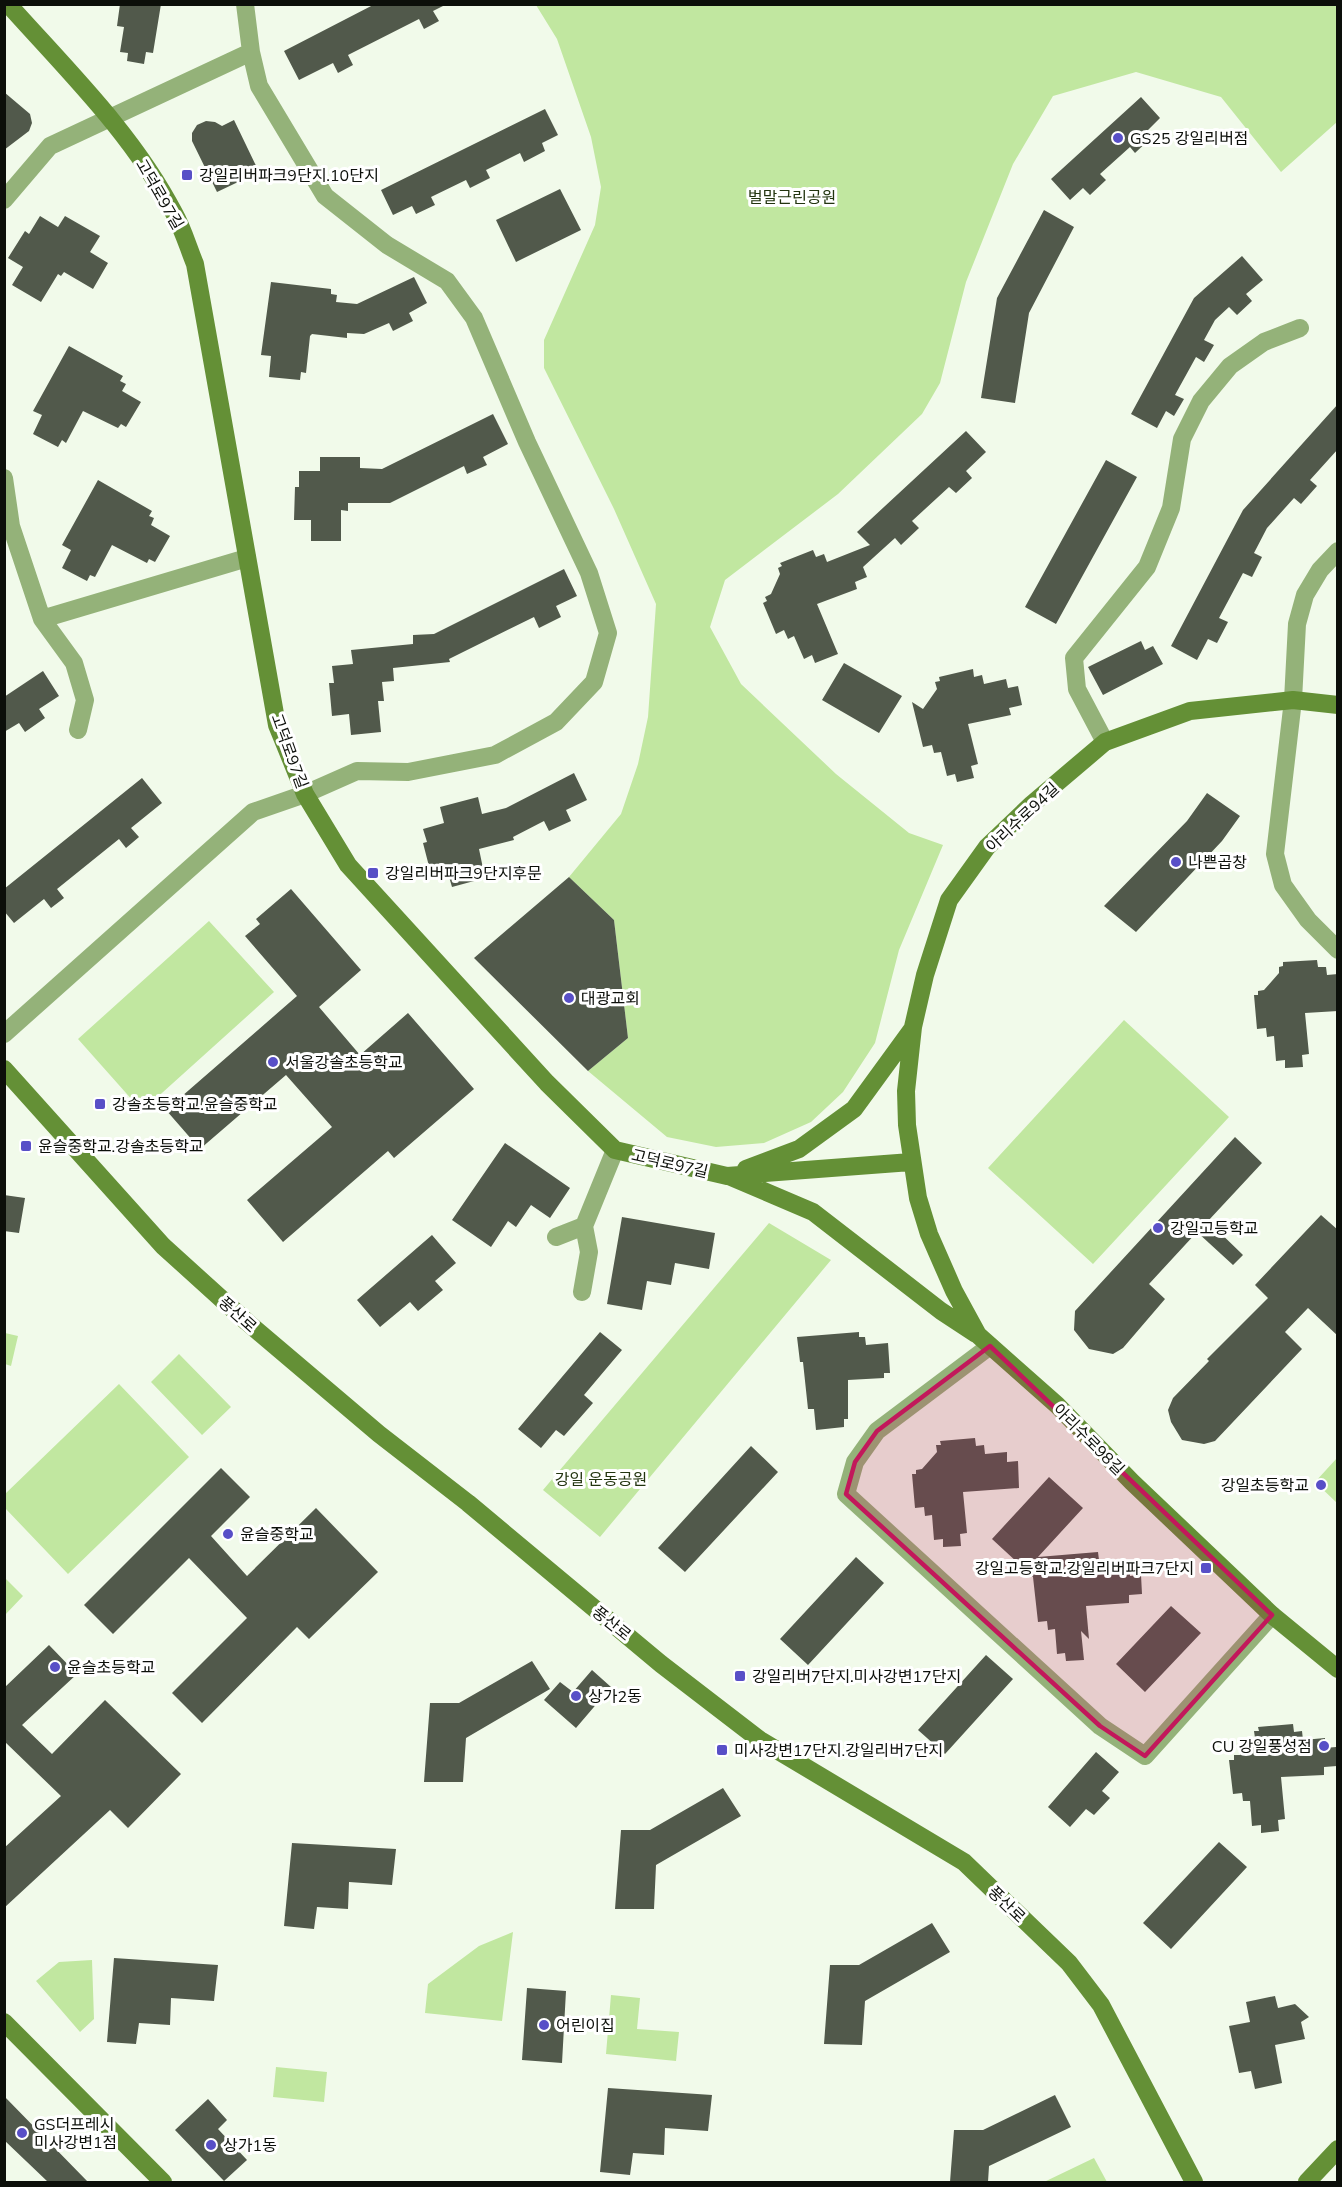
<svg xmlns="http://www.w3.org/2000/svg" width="1342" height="2187" viewBox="0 0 1342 2187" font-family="'Nunito Sans','Noto Sans KR',sans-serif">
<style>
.green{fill:#c1e7a0}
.building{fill:#51594b}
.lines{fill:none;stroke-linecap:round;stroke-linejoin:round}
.street{stroke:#94b279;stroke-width:18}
.secondary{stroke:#649036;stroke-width:18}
.marked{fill:#c2185b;fill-opacity:0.2;stroke:#c2185b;stroke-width:4.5;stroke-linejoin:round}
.poi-dot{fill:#584fc7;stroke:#fff;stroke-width:2}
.labels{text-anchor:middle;stroke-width:6;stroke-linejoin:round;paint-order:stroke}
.poi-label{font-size:16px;fill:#0c0f0a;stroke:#fff;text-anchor:start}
.street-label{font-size:16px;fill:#0c0f0a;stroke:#fff}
.park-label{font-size:16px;fill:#22340f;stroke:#fff}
</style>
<rect width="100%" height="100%" fill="#f1faea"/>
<path class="green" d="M536 5H1337V122L1281 172 1221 97 1136 72 1053 96 1013 164 966 282 940 383 922 414 838 494 725 580 710 627 741 684 836 774 909 833 943 845 899 950 875 1043 843 1092 811 1122 764 1143 716 1147 667 1137 588 1071 628 1038 614 920 569 877 621 814 638 764 648 717 656 604 614 509 544 368V340L595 225 601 187 591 137 557 39Z
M209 921 274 992 142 1111 78 1039Z
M1124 1020 1229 1117 1093 1264 988 1168Z
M769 1223 831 1260 600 1537 543 1490Z
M5 1333 18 1336 11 1366 5 1364Z
M179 1354 231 1407 202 1435 151 1382Z
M119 1384 189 1457 68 1574 5 1508V1494Z
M1337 1458V1503L1315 1482Z
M5 1578 23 1596 5 1615H4Z
M513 1932 502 2021 425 2013 428 1984 479 1946Z
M92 1960 94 2019 80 2032 36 1981 59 1962Z
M611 1995 640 1998 637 2029 679 2032 676 2061 606 2054Z
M276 2067 327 2072 324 2102 273 2097Z
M1094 2158 1107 2182H1044Z"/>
<path class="building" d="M120 4H161L153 53 146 52 144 64 127 61 128 53 120 52 124 27 117 26Z
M375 4H447L433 11 439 21 424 29 419 19 348 55 353 65 338 73 333 63 299 80 284 51Z
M4 92 30 114 32 123 29 131 4 150Z
M1141 97 1160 118 1147 131 1152 137 1135 153 1130 147 1100 174 1106 180 1090 195 1083 188 1070 200 1051 179Z
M545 109 558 135 542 143 545 151 524 162 520 153 486 170 490 178 470 188 466 180 431 197 435 205 416 214 412 206 393 215 381 190Z
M234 120 259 172 217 192 192 141V133L197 125 206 121 215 122 222 126Z
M560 189 581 230 516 262 496 220Z
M1044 210 1074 227 1029 313 1015 403 981 398 997 298Z
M40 216 58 227 65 216 100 236 90 252 108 263 93 289 64 272 61 276 58 274 41 302 12 285 23 267 8 258 25 231 29 234Z
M1242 256 1263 280 1246 294 1252 301 1237 315 1229 307 1215 320 1204 340 1214 345 1204 362 1196 357 1175 395 1184 399 1174 416 1166 411 1157 428 1131 414 1194 298Z
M414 277 427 303 409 313 413 321 393 331 389 323 364 334 347 333V338L312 334 310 336 306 373 301 372 300 380 269 377 271 356 261 355 271 282 331 289V294L337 295 336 302 357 304Z
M69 346 123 376 120 381 126 384 122 391 141 402 126 427 121 424 118 428 83 411 66 443 62 440 58 447 33 434 42 415 33 411Z
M1338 404V449L1310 480 1317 486 1301 504 1294 498 1267 528 1254 553 1262 557 1252 577 1243 573 1219 618 1228 622 1217 643 1208 639 1197 660 1171 646 1243 510Z
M493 414 508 444 483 457 487 465 467 474 464 466 390 503H348V511L341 510V541H311V520H294L295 487H299V471H320V457H360V468L382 469Z
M966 431 986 452 966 471 972 478 956 493 949 487 912 521 919 528 901 545 895 538 863 567 867 577 855 582 857 589 817 604 838 654 815 663 812 655 804 659 794 636 788 639 784 630 776 634 763 603 767 601 765 597 771 594 780 574 778 568 782 566 780 563 813 550 816 557 824 554 827 562 870 545 857 532Z
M1106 460 1137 477 1056 624 1025 607Z
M98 480 152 511 149 516 154 518 151 525 170 536 155 562 149 559 147 563 112 545 95 577 90 575 87 581 62 568 71 550 62 545Z
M564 569 577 596 556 606 561 617 539 628 534 617 449 659 450 662 393 668 394 681 382 682 384 701H378L381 732 351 735 349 714 332 716 329 683H334L332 666 353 664 351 650 413 644V635L434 634Z
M1141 641 1145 650 1153 646 1163 664 1103 695 1088 667Z
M844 663 902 696 879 733 822 700Z
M973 669 974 677 982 675 984 684 1006 679 1008 688 1018 686 1022 705 1009 708 1011 715 968 724 978 764 971 766 974 778 957 782 955 774 947 776 941 752 934 753 932 745 923 747 912 702 923 709 937 689 935 682 940 681 939 677Z
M43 671 59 696 39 709 45 718 25 732 19 723 4 732V697Z
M574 773 587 800 566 810 571 821 549 831 544 821 513 837 514 840 479 849 485 878 452 887 447 870 431 874 423 843 427 842 423 829 444 823 440 807 478 797 482 814 506 808Z
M142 778 162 803 131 828 139 837 126 848 119 839 57 889 64 898 51 908 44 899 14 923 4 911V889Z
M1207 793 1240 816 1222 841 1136 932 1104 906 1187 821Z
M569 877 614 920 628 1038 588 1071 474 958Z
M291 889 361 970 319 1007 360 1055 408 1013 474 1089 394 1158 388 1151 283 1242 247 1200 332 1127 286 1075 200 1149 166 1110 297 996 245 936 260 924 256 919Z
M1317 960 1318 967H1326L1327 975 1338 974V1011L1305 1013 1309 1054 1302 1055 1303 1067 1285 1068V1060L1276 1061 1274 1036 1267 1037 1266 1028 1257 1029 1254 995H1258V991L1264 990 1279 973V967L1283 966V962Z
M1235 1137 1262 1163 1208 1221 1243 1255 1233 1265 1197 1232 1149 1284 1165 1299 1123 1348 1113 1354 1089 1349 1074 1330 1075 1311Z
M505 1143 570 1188 550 1218 531 1205 516 1227 508 1221 491 1247 452 1220Z
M4 1195 25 1198 19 1233 4 1231Z
M1321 1215 1338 1230V1336L1308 1308 1285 1332 1302 1349 1215 1441 1204 1444 1182 1440 1171 1422 1168 1410 1173 1398 1209 1361 1207 1359 1268 1298 1255 1285Z
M622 1217 715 1233 709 1269 675 1263 671 1285 647 1281 642 1310 607 1304Z
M432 1235 456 1263 435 1281 443 1290 418 1311 410 1302 380 1327 357 1300Z
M600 1332 622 1350 584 1395 593 1403 564 1436 556 1430 541 1448 518 1429Z
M859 1332V1337H865L866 1345 888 1343 890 1373H884V1378L848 1380V1419H844V1427L816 1430 814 1409H808L803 1362H800L797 1337Z
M975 1438 976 1446 984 1445 985 1454 1007 1452V1462L1018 1461 1019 1488 963 1492 967 1533 960 1534 961 1546 943 1547V1539L934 1540 932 1515 925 1516 924 1507 915 1508 912 1474H916V1470L922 1469 937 1452 936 1445H941L940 1441Z
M751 1446 778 1472 685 1572 658 1548Z
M221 1468 250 1497 211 1536 247 1576 316 1508 378 1572 309 1639 297 1627 202 1723 172 1693 247 1618 189 1558 113 1634 84 1605Z
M1049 1477 1083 1508 1038 1557 1098 1552 1099 1560H1107L1108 1568 1130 1567V1576L1141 1575 1142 1594 1129 1595V1603L1086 1606 1089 1639 1081 1631 1084 1660 1066 1661 1065 1653 1057 1654 1055 1629 1048 1630 1047 1621 1038 1622 1033 1577 992 1539Z
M856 1557 884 1583 808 1665 780 1639Z
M1171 1606 1201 1633 1145 1692 1116 1664Z
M49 1645 77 1674 22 1725 52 1754 105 1700 181 1774 128 1828 110 1810 4 1908V1848L61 1796 4 1741V1688Z
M986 1655 1013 1679 945 1754 918 1730Z
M532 1661 550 1689 466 1738 463 1782H424L430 1703H459Z
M592 1670 611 1687 576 1728 544 1700 560 1682 573 1692Z
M1293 1724 1294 1732 1302 1731 1303 1740 1325 1738V1748L1336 1747 1337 1766 1324 1767V1775L1281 1777 1285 1819 1278 1820 1279 1831 1261 1833V1825L1252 1826 1250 1801H1243L1242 1793 1233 1794 1229 1760H1234V1755H1240L1255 1738 1254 1731H1259L1258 1727Z
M1096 1752 1119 1772 1102 1791 1110 1798 1094 1815 1086 1809 1070 1827 1048 1807Z
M723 1788 741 1816 656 1865 654 1909H615L621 1830H650Z
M1219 1842 1247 1867 1171 1949 1143 1923Z
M292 1843 396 1849 392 1885 349 1882 348 1909 317 1907 314 1929 284 1926Z
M932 1923 950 1952 865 2001 862 2045 824 2044 830 1965H859Z
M114 1958 218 1965 214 2001 171 1998 170 2025 139 2023 136 2044 107 2042Z
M527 1988 566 1991 562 2063 522 2060Z
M1275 1996 1278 2008 1295 2004 1309 2017 1301 2022 1305 2039 1275 2045 1282 2083 1255 2089 1251 2071 1239 2073 1229 2026 1250 2022 1246 2002Z
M608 2088 712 2095 708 2131 665 2128 664 2155 633 2153 630 2175 600 2172Z
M1055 2095 1071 2127 989 2166 988 2182H950L954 2130H983Z
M4 2096 88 2182H48L4 2140Z
M208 2099 227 2120 218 2129 247 2160 224 2181 175 2130Z"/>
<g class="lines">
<path class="street" d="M4 200 50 146 251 52
M4 478 11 526 42 619 247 558
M1338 551 1320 570 1305 595 1297 624 1293 700 1275 854 1283 885 1308 920 1338 950
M42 619 74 663 85 700 78 730
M1105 742 1077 689 1074 658 1147 567 1171 508 1182 439 1201 401 1230 366 1264 342 1300 328
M4 1034 253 812 305 794 357 771 408 772 495 755 556 722 594 682 608 633 589 573 527 442 474 318 447 281 387 245 325 196 259 86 251 52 245 4
M556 1237 584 1226
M582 1292 589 1252 584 1226 615 1150
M990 1346 877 1431 855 1462 846 1494 1100 1726 1145 1756 1272 1615"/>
<path class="secondary" d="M8 4C67 70 133 134 174 213 183 229 188 247 195 264L277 725 305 794 348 865 547 1083 615 1150 727 1176 911 1162
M1338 705 1293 700 1190 711 1105 742 1032 804 987 847 949 900 925 975 913 1027 906 1091 907 1125 918 1198 929 1234 954 1291 978 1335 1057 1405 1132 1482 1272 1615 1338 1669
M4 1069 163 1246 247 1322 379 1434 468 1503 661 1664 760 1740 964 1862 1069 1963 1101 2005 1194 2182
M746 1169 799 1149 854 1109 913 1028
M731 1177 813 1212 941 1311 976 1334
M4 2022 163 2182
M1307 2182 1338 2149"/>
</g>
<path class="marked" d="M990 1346 1272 1615 1145 1756 1100 1726 846 1494 855 1462 877 1431Z"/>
<g class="poi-dot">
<circle cx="1118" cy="138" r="6"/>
<rect x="181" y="169" width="12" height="12" rx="3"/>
<circle cx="1176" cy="862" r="6"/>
<rect x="367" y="867" width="12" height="12" rx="3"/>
<circle cx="569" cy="998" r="6"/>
<circle cx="273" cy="1062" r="6"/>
<rect x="94" y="1098" width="12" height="12" rx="3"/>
<rect x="20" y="1140" width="12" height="12" rx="3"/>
<circle cx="1158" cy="1228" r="6"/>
<circle cx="1321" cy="1485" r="6"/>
<circle cx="228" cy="1534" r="6"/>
<rect x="1200" y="1562" width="12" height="12" rx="3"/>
<circle cx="55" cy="1667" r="6"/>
<rect x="734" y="1670" width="12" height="12" rx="3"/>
<circle cx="576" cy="1696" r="6"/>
<circle cx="1324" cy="1746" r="6"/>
<rect x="716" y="1744" width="12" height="12" rx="3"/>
<circle cx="544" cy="2025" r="6"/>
<circle cx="22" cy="2133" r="6"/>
<circle cx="211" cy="2145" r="6"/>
</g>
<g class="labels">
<g class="poi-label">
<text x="1130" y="144">GS25 강일리버점</text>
<text x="199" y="181">강일리버파크9단지.10단지</text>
<text x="1188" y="868">나쁜곱창</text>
<text x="385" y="879">강일리버파크9단지후문</text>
<text x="581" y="1004">대광교회</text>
<text x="285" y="1068">서울강솔초등학교</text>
<text x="112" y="1110">강솔초등학교.윤슬중학교</text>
<text x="38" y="1152">윤슬중학교.강솔초등학교</text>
<text x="1170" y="1234">강일고등학교</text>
<text x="1309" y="1491" text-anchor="end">강일초등학교</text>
<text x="240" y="1540">윤슬중학교</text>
<text x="1194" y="1574" text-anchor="end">강일고등학교.강일리버파크7단지</text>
<text x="67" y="1673">윤슬초등학교</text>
<text x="752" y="1682">강일리버7단지.미사강변17단지</text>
<text x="588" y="1702">상가2동</text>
<text x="1312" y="1752" text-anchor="end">CU 강일풍성점</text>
<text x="734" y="1756">미사강변17단지.강일리버7단지</text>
<text x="556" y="2031">어린이집</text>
<text x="34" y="2130">GS더프레시<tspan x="34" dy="18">미사강변1점</tspan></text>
<text x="223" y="2151">상가1동</text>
</g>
<g class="street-label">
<text transform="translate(160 194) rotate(60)" y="6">고덕로97길</text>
<text transform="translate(290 751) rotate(70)" y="6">고덕로97길</text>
<text transform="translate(1022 817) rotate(-43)" y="6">아리수로94길</text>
<text transform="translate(670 1163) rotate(13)" y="6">고덕로97길</text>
<text transform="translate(238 1314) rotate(42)" y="6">풍산로</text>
<text transform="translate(1089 1439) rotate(45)" y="6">아리수로98길</text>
<text transform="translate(612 1623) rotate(39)" y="6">풍산로</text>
<text transform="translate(1007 1904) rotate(44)" y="6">풍산로</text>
</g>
<g class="park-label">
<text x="792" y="203">벌말근린공원</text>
<text x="601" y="1485">강일 운동공원</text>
</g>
</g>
<rect width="1342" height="2187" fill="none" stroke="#0c0f0a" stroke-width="12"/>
</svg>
